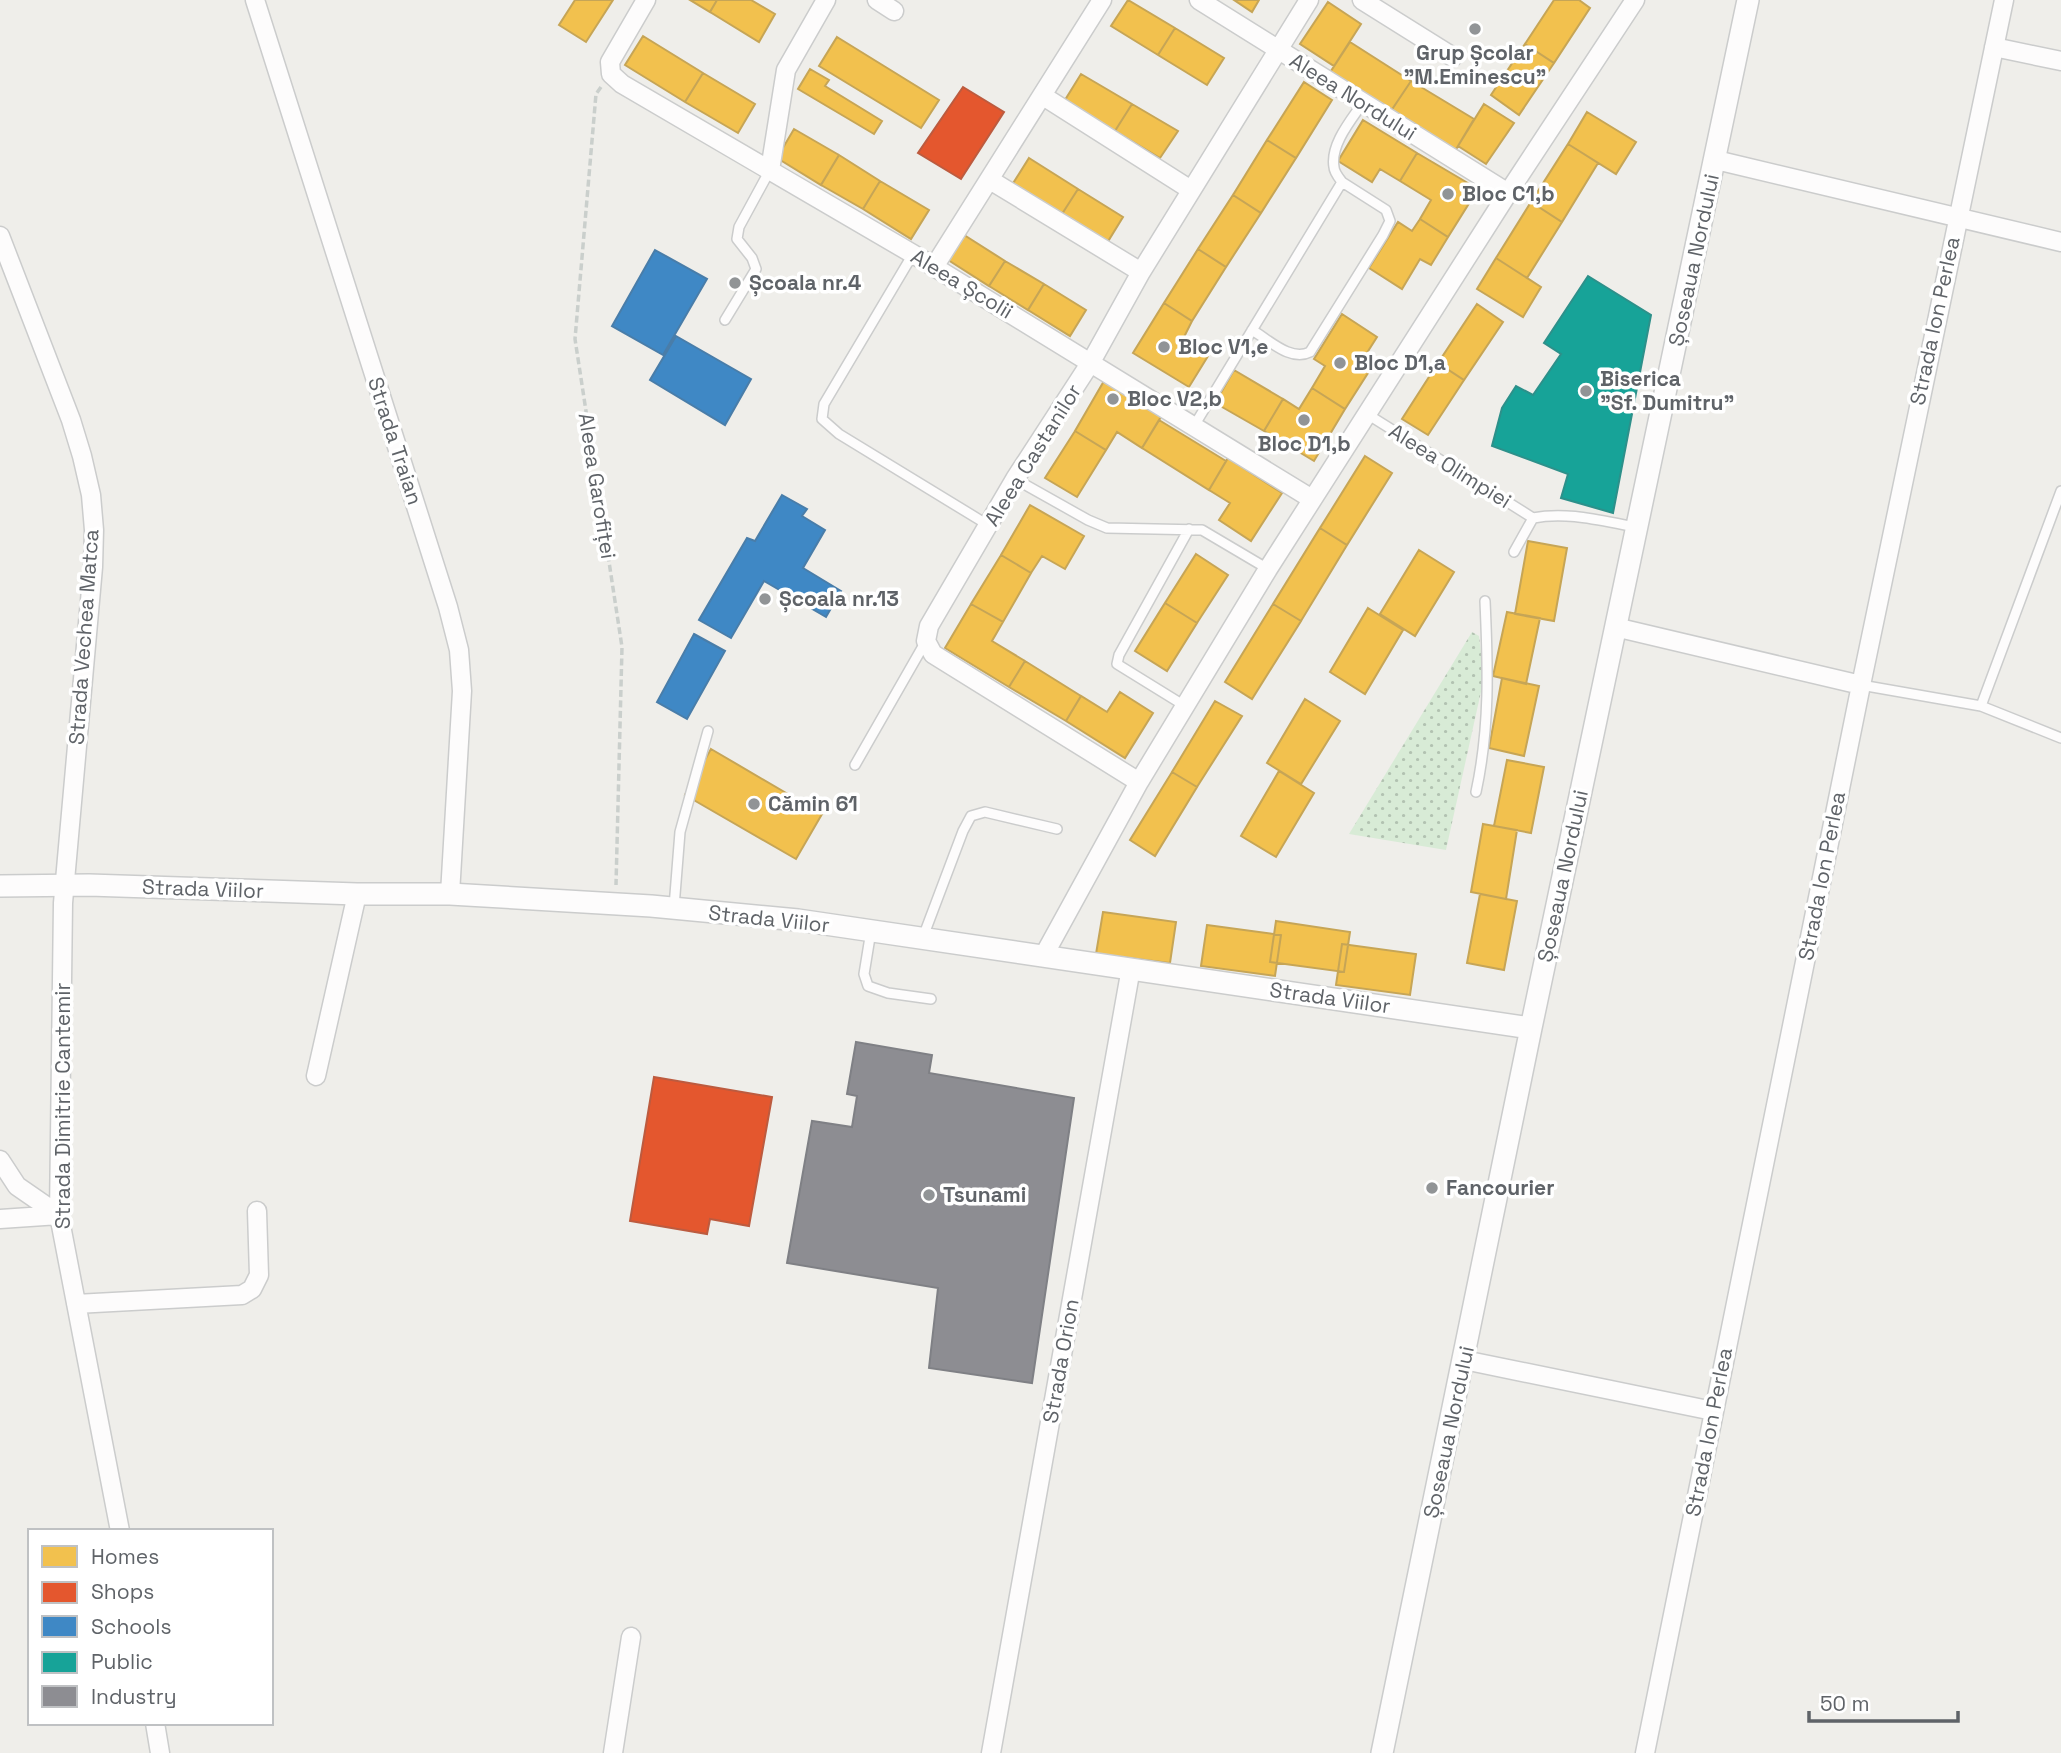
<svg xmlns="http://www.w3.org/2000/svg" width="2061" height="1753" viewBox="0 0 2061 1753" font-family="'Space Grotesk',sans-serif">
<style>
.park{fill:url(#park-dots)}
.homes{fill:#f2c14e;stroke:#c6a556;stroke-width:2}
.shops{fill:#e4572e;stroke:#bc5b3f;stroke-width:2}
.schools{fill:#3f88c5;stroke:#497da9;stroke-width:2}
.public{fill:#17a398;stroke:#2d908a;stroke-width:2}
.industry{fill:#8d8d92;stroke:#7f8085;stroke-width:2}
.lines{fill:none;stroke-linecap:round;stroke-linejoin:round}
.service-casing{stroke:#cbcccc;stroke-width:12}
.minor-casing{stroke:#cbcccc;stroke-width:21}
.tertiary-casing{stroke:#cbcccc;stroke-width:24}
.path{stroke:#cacfcc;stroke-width:3.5;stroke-dasharray:7 3.5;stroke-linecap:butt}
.service{stroke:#fdfcfc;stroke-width:9}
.minor{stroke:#fdfcfc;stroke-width:18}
.tertiary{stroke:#fdfcfc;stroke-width:21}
.poi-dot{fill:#919496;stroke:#fff;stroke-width:2.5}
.labels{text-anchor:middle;stroke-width:7;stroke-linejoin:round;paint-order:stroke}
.poi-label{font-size:21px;font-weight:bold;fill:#5f6368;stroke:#fff;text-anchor:start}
.street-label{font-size:21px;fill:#5f6368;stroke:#fff}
</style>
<defs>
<pattern id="park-dots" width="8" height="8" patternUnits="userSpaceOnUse" patternTransform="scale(1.75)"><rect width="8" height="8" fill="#d8ebd6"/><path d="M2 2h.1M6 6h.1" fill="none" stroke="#b2c2b1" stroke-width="1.8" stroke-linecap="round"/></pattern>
</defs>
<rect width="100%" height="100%" fill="#efeeea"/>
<path class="park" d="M1472 632 1479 636 1484 678 1446 850 1349 834Z"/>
<path class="homes" d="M575 0H613L586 42 559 25Z
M690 0H717L710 12Z
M717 0H751L775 14 759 42 710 12Z
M1128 0 1175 28 1158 55 1111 26Z
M1234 0H1259L1252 12Z
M1554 0H1579L1590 8 1554 63 1525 44Z
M1328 2 1361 24 1334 66 1300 44Z
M1175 28 1224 58 1207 85 1158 55Z
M643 36 703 73 685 102 625 65Z
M837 37 939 100 921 128 819 66Z
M1350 42 1411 81 1391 111 1329 74Z
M1525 44 1554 63 1519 115 1491 95Z
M810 69 829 80 825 86 882 121 874 134 798 89Z
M703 73 755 104 738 133 685 102Z
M1081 74 1132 104 1115 131 1065 100Z
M1411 81 1474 119 1455 151 1391 111Z
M1304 82 1332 100 1296 158 1267 140Z
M1132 104 1178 131 1160 158 1115 131Z
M1484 104 1514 123 1486 164 1458 146Z
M1587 112 1636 142 1616 174 1568 144Z
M1363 120 1417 153 1400 181 1380 169 1372 182 1338 161Z
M794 129 839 155 821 185 777 158Z
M1267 140 1296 158 1261 213 1233 195Z
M1568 144 1598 163 1562 222 1531 202Z
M1417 153 1478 189 1448 237 1420 219 1431 200 1400 181Z
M839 155 880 181 863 209 821 185Z
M1029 158 1078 189 1062 214 1012 185Z
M880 181 929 210 911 239 863 209Z
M1078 189 1123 217 1107 243 1062 214Z
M1233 195 1261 213 1226 267 1198 249Z
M1531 202 1562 222 1527 278 1496 258Z
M1420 219 1448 237 1431 265 1420 259 1402 289 1369 268 1398 222 1412 231Z
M961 233 1005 261 989 286 945 258Z
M1198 249 1226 267 1192 321 1164 303Z
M1496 258 1541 287 1523 317 1477 289Z
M1005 261 1044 284 1028 310 989 286Z
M1044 284 1086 310 1070 336 1028 310Z
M1164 303 1192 321 1182 341 1208 356 1189 387 1133 353Z
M1477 304 1503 322 1464 380 1438 363Z
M1342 314 1377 337 1358 367 1368 373 1345 409 1312 388 1325 366 1314 359Z
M1438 363 1464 380 1428 435 1402 419Z
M1234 370 1283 399 1264 431 1215 403Z
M1104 381 1161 417 1142 448 1117 432 1106 450 1075 431Z
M1312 388 1345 409 1314 461 1264 431 1283 399 1299 409Z
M1159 420 1226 461 1209 490 1142 448Z
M1075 431 1106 450 1077 497 1045 478Z
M1365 456 1392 473 1347 545 1320 528Z
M1228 458 1282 493 1251 541 1219 520 1230 503 1209 490Z
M1030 505 1084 536 1065 569 1042 556 1031 573 1001 555Z
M1320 528 1347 545 1301 621 1273 604Z
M1528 541 1567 548 1554 621 1515 614Z
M1419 550 1454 572 1415 636 1380 614Z
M1196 554 1228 575 1197 623 1165 603Z
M1001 555 1031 573 1003 622 971 604Z
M1165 603 1197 623 1167 671 1135 651Z
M971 604 1003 622 992 641 1025 661 1009 687 945 648Z
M1273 604 1301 621 1252 699 1225 682Z
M1368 608 1403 630 1365 694 1330 672Z
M1507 612 1540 618 1526 684 1493 676Z
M1025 661 1081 696 1066 721 1009 687Z
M1502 678 1539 686 1524 756 1489 748Z
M1120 692 1153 713 1125 758 1066 721 1081 696 1107 712Z
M1305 699 1340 721 1301 784 1267 763Z
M1215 701 1242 716 1197 787 1172 772Z
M711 749 822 814 796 859 685 795Z
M1507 760 1544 767 1531 833 1494 826Z
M1279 771 1314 793 1276 857 1241 836Z
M1172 772 1197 787 1155 856 1130 840Z
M1483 824 1517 830 1506 899 1471 892Z
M1480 894 1517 901 1504 970 1467 963Z
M1103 912 1176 922 1170 963 1096 954Z
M1276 921 1350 932 1344 972 1270 962Z
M1207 925 1281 935 1275 976 1201 966Z
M1342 944 1416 954 1410 995 1336 985Z"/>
<path class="shops" d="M963 87 1004 112 961 179 918 153Z
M654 1077 772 1097 749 1226 710 1219 707 1234 630 1221Z"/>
<path class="schools" d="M655 250 707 279 663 355 612 326Z
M676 336 751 379 725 425 650 380Z
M782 495 807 509 802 516 825 530 803 568 841 591 826 617 764 581 731 638 699 620 747 538 755 541Z
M694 634 725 651 687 719 657 702Z"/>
<path class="public" d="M1588 276 1651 315 1613 513 1561 498 1568 474 1492 446 1502 408 1516 386 1533 395 1561 354 1544 343Z"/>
<path class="industry" d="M856 1042 932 1055 929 1073 1074 1098 1032 1383 929 1368 938 1288 787 1263 812 1121 852 1127 857 1096 847 1094Z"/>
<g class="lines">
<g class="service-casing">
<path id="service" d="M913 254 824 404 822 419 839 434 988 525
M725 320 756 269 752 258 737 239 739 227 770 170
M1252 330C1269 340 1291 362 1310 352L1383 235 1390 221 1386 210 1342 182
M1367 414 1533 518
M1194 426 1342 182C1339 178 1334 172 1334 167 1330 145 1351 120 1362 104
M1015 479 1088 520 1107 528 1202 530 1268 569
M1514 552 1533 518C1567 511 1602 521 1636 527
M1861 685 1981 706 2061 738
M1185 706 1117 664 1119 655 1189 529
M1981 706 2061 491
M855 765 926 641
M1476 792C1490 727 1488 667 1485 601
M674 907 680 832 708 731
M871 931 864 974 868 986 888 993 931 999
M923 937 963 831 971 816 985 812 1057 829"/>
</g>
<g class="minor-casing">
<path id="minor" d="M255 0 448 607 459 650 462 691 450 894
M646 0 610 62 611 74 622 84 913 254 1312 499
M877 0 894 11
M1199 0 1508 193
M1362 0 1453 57
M1994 47 2061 61
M1043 96 1191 190
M1716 160 2061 242
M770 170 786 70 826 0
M990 180 1141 272
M0 236 71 420 82 456 91 495 94 530 93 567 63 903 59 1215 120 1531
M934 267 1102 0
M1615 627 1861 685
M1139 782 933 654 926 641 929 626 1015 479 1091 362 1141 272 1309 0
M1044 955 1139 782 1268 569 1508 193 1635 0
M316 1076 357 894
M0 1160 17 1186 59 1215
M0 1219 59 1215
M76 1304 242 1295 252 1289 259 1275 257 1211
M1464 1360 1713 1411
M155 1723 160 1753
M613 1753 631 1637
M991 1753 1131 968
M1645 1753 1861 685 2004 0"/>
</g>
<g class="tertiary-casing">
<path id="tertiary" d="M0 886 89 885 357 894H450L651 906 798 920 1531 1028
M1382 1753 1531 1028 1748 0"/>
</g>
<path class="path" d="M601 87 596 94 575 339 622 647 616 885"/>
<use href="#service" class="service"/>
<use href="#minor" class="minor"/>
<use href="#tertiary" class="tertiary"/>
</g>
<g class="poi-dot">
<circle cx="1475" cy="29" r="7"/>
<circle cx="1448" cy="194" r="7"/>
<circle cx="735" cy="283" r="7"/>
<circle cx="1164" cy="347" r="7"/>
<circle cx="1340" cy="363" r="7"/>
<circle cx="1586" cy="391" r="7"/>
<circle cx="1113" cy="399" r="7"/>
<circle cx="1304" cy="420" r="7"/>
<circle cx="765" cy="599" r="7"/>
<circle cx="754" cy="804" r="7"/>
<circle cx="1432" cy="1188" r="7"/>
<circle cx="929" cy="1195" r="7"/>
</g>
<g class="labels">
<g class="poi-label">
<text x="1475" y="60" text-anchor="middle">Grup Școlar<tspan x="1475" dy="24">"M.Eminescu"</tspan></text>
<text x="1462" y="201">Bloc C1,b</text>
<text x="749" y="290">Școala nr.4</text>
<text x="1178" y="354">Bloc V1,e</text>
<text x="1354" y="370">Bloc D1,a</text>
<text x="1600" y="386">Biserica<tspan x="1600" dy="24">"Sf. Dumitru"</tspan></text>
<text x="1127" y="406">Bloc V2,b</text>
<text x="1304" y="451" text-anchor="middle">Bloc D1,b</text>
<text x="779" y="606">Școala nr.13</text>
<text x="768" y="811">Cămin 61</text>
<text x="1446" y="1195">Fancourier</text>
<text x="943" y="1202">Tsunami</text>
</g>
<g class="street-label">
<text transform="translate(1353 97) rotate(32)" y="7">Aleea Nordului</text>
<text transform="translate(1694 260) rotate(-78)" y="7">Șoseaua Nordului</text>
<text transform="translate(962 284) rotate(31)" y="7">Aleea Școlii</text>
<text transform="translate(1935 321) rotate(-78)" y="7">Strada Ion Perlea</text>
<text transform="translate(395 441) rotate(72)" y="7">Strada Traian</text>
<text transform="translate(1033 455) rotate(-58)" y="7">Aleea Castanilor</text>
<text transform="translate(1450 466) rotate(32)" y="7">Aleea Olimpiei</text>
<text transform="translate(597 486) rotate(81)" y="7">Aleea Garofiței</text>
<text transform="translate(84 637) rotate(-86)" y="7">Strada Vechea Matca</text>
<text transform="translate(1563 876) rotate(-78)" y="7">Șoseaua Nordului</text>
<text transform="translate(1822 876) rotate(-79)" y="7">Strada Ion Perlea</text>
<text transform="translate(203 889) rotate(2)" y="7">Strada Viilor</text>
<text transform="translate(769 919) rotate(6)" y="7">Strada Viilor</text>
<text transform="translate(1330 998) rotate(8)" y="7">Strada Viilor</text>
<text transform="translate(63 1106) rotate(-90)" y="7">Strada Dimitrie Cantemir</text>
<text transform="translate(1061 1361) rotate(-80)" y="7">Strada Orion</text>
<text transform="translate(1449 1432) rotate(-78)" y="7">Șoseaua Nordului</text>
<text transform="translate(1709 1432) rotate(-79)" y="7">Strada Ion Perlea</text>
</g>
</g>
<rect x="28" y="1529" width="245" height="196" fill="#ffffff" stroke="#bfc1c3" stroke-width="2"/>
<rect x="42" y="1546" width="35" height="21" fill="#f2c14e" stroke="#bfc1c3" stroke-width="2"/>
<text x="91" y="1564" font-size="21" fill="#5f6368">Homes</text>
<rect x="42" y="1582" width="35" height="21" fill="#e4572e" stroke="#bfc1c3" stroke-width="2"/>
<text x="91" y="1599" font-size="21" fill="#5f6368">Shops</text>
<rect x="42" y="1616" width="35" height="21" fill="#3f88c5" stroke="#bfc1c3" stroke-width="2"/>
<text x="91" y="1634" font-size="21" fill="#5f6368">Schools</text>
<rect x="42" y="1652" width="35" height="21" fill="#17a398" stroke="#bfc1c3" stroke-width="2"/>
<text x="91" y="1669" font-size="21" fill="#5f6368">Public</text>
<rect x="42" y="1686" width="35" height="21" fill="#8d8d92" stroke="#bfc1c3" stroke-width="2"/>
<text x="91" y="1704" font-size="21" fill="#5f6368">Industry</text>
<path d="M1809 1711v10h149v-10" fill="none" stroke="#5f6368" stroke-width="3.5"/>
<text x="1820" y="1711" font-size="21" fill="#5f6368" stroke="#ffffff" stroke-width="5" paint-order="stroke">50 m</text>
</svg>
